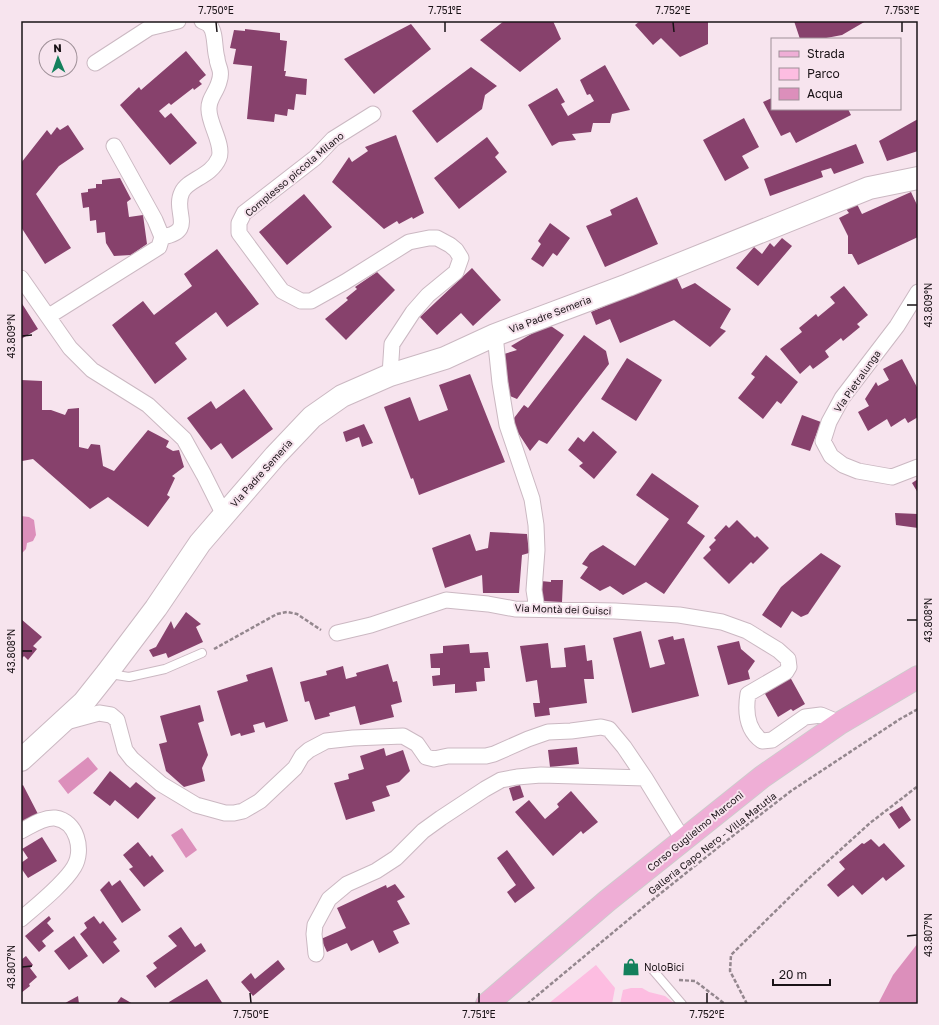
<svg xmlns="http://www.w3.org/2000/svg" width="939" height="1025" viewBox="0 0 939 1025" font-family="'Golos Text',sans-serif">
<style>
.green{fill:#fdbde1}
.water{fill:#dc8fbb}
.building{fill:#87416c}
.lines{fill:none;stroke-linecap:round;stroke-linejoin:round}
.lane-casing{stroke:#cbb8c2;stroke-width:10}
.street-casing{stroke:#cbb8c2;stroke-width:17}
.secondary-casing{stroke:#cbb8c2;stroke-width:24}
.primary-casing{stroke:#cdcbcc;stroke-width:24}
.path{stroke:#94878e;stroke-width:2.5;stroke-dasharray:4 2;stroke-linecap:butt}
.lane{stroke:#fff;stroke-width:8}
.street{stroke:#fff;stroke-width:15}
.secondary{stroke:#fff;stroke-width:22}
.primary{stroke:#efaed6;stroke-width:22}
.ticks{fill:none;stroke:#1a1317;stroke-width:1.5}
.labels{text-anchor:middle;stroke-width:4;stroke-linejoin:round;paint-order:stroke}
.street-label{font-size:10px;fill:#1a1317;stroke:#f7e4ee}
.poi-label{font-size:10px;fill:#1a1317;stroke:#f7e4ee;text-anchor:start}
.neatline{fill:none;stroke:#1a1317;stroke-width:1.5}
.ticks-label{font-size:10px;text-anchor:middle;fill:#1a1317}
</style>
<rect width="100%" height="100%" fill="#f7e4ee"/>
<path class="green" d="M596 965 615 988 612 1004H548Z
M631 988H642L649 992 665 996 675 1004H620L623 990Z"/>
<path class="water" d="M21 516 29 517 34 520 36 535 33 541 27 543 26 549 21 554Z
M88 757 98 769 68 794 58 781Z
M182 828 197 850 186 858 171 835Z
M918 943V1004H878L893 975Z"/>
<path class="building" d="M504 21H553L561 39 520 72 480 40Z
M640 21H708V44L680 57 661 38 653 45 635 25Z
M794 21H866L842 35 821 39H800Z
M411 24 431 49 374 94 344 59Z
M245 29 280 33V40L287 41 284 71H286L285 76 307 79 306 95 296 94 294 110 288 109 287 116 275 114 274 122 247 119 252 66 233 64 236 49 230 48 234 30 245 31Z
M186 51 206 75 199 81 202 84 194 90 193 88 171 105 169 103 159 111 165 118 171 113 197 143 170 165 120 105 139 87 141 90Z
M605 65 630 110 612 114 610 123H593L591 132 572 134 576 140 559 142 552 146 528 105 557 88 565 102 561 104 568 116 594 101 590 94 587 95 580 80Z
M471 67 497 86 485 95 482 109 437 143 412 111Z
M772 98V109H848L851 115 796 143 790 132 781 136 763 102Z
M744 118 759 147 742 156 749 168 725 181 703 140Z
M918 119V151L887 161 879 141Z
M68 125 84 149 59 166 36 194 71 248 45 264 21 227V163L47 130 51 135 57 127 60 130Z
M396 135 424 213 413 219 412 217 399 224 397 221 384 229 332 182 349 157 352 162 368 151 365 147Z
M487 137 499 153 495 157 507 172 459 209 434 178Z
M856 144 864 163 834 174 831 168 821 171 823 177 770 196 764 179Z
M120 178 131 199 127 202 129 217 143 215 147 244 131 255 114 256 106 243 105 232 97 233 96 220 90 221 89 207 83 208 81 193 88 192V189L96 188V184H102V180Z
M911 192 918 207V237L858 265 852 254H848V236L839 218 849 213 846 209 857 204 862 214Z
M304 194 332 227 287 265 259 232Z
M637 197 658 244 605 267 586 226 612 215 610 210Z
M550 223 570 238 557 256 553 253 543 267 531 259 541 244 538 241Z
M782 238 792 246 758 286 736 268 754 247 762 254 770 243 774 247Z
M217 249 259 304 227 327 216 312 175 343 187 359 155 384 112 325 143 301 154 315 192 286 184 274Z
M472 268 501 300 473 326 461 313 437 335 420 317Z
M377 272 395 290 346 340 325 319 348 300 346 298 357 289 355 287Z
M676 276 682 289 695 283 731 309 720 328 726 331 710 347 674 320 620 343 610 319 596 325 591 312Z
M844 286 868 315 857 324 860 327 843 341 841 338 825 351 829 357 813 369 810 365 800 374 780 349 802 332 799 328 816 314 818 317 835 303 830 297Z
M21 302 38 329 21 339Z
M548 324 564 335 517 399 510 396 504 354 517 350 511 346Z
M584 335 606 351 609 364 547 444 539 440 530 451 511 422 524 405 528 408Z
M766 355 798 382 781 404 777 401 763 419 738 398 755 377 751 374Z
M627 358 662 380 636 421 601 399Z
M902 359 918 389V417L908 423 905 418 891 427 887 419 868 431 858 412 869 406 865 399 876 382 878 386 889 380 883 369Z
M470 374 505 462 419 495 413 478 411 479 384 407 410 397 419 421 448 410 439 385Z
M21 380 42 381V410H51L65 415 68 409 79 408V447L88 449 91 444 100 445 103 466 114 471 148 430 169 441 166 447 173 451 179 450 184 467 172 476 175 478 167 495 170 497 148 527 108 497 90 509 33 459 22 461Z
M244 389 273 429 232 459 221 443 211 450 187 418 211 401 216 409Z
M802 415 821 422 810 451 791 445Z
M364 424 373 443 362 447 359 437 346 442 343 432Z
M593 431 617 452 594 479 579 466 583 463 568 450 578 437 584 442Z
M652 473 699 506 687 523 705 536 664 594 646 582 623 595 610 586 600 591 580 578 588 567 582 564 590 553 603 545 635 566 669 519 636 495Z
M918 479V493L912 483Z
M895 513 918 514V528L896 525Z
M737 520 755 538 757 536 769 548 753 564 751 562 729 584 703 558 711 550 709 547 716 540 714 538 726 525 729 528Z
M490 532 527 534 529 553 522 555 519 593H483L482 575 445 588 432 548 470 534 476 551 488 548Z
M821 553 841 566 808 614 801 617 792 611 781 628 762 615 781 587Z
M551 580H563L562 602 541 601V581L551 582Z
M186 612 201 624 196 627 203 642 168 658 166 653 153 657 149 650 156 647 171 621 174 629Z
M21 619 42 637 33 646 37 649 28 660 24 656 21 659Z
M641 631 650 668 665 664 658 640 673 636 674 640 684 638 699 696 632 713 613 638Z
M739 641 741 649 755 661 748 671 750 679 728 685 717 646Z
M548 643 551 668 566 667 564 648 585 645 587 661 592 660 594 679H584L587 703 549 708 550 715 535 717 533 703H540L537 680 526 682 520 646Z
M469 644 470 653 488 652 490 668H484L485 681 476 682 477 691 455 693V684L433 686 432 676 440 675V668H431L430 654 443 653V646Z
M388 664 393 682 397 681 402 702 391 705 394 717 360 725 355 706 329 713 330 716 315 720 309 701 305 702 300 682 327 675 326 671 343 666 346 679 357 676 356 673Z
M272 667 288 721 266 728 264 722 253 725 255 732 241 736 240 733 231 736 217 691 248 681 246 675Z
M790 677 805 704 793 711 791 709 778 717 764 692Z
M200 705 204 721 198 723 208 755 202 768 205 781 184 787 166 771 159 744 167 742 160 716Z
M577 747 579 764 550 767 548 750Z
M384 748 386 756 403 750 410 771 399 782 386 786 390 796 372 802 375 811 346 820 334 783 349 779 348 774 364 769 360 756Z
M110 771 130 788 136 782 156 798 138 819 115 800 110 806 93 793Z
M23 785 38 814 21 828V786Z
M520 785 524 797 513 801 509 788Z
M571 791 598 822 583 834 581 831 553 856 515 812 529 800 545 819 559 807 557 804Z
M902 806 911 820 899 829 889 814Z
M42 837 57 861 28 878 21 868V863L28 858 22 849Z
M871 839 879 847 884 843 905 866 886 881 883 877 862 895 853 885 838 897 827 885 845 869 839 862 862 843 864 844Z
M138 842 150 857 152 855 164 871 144 887 129 869 133 867 123 855Z
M507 850 535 888 515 903 507 892 516 885 497 858Z
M120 880 141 910 122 923 100 890 109 881 112 886Z
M395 884 405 897 397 901 410 924 393 931 399 943 379 953 373 940 351 951 347 943 327 952 321 939 346 928 337 908 386 885 387 888Z
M49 916 51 919 47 923 54 931 42 941 46 946 39 952 25 936Z
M94 916 100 924 103 921 117 939 113 942 120 951 103 964 80 934 87 928 84 923Z
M181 927 195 947 201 943 206 951 155 988 146 976 157 968 153 963 177 946 168 936Z
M74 936 88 956 69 970 54 951Z
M26 956 33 965 30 968 37 977 29 984 30 986 21 993V960Z
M278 960 285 969 253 996 241 982 251 973 255 979Z
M207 979 223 1004H170L169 1002Z
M78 996 79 1004H64L67 1002Z
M121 997 133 1004H116Z"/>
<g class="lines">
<g class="lane-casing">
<path id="lane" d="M110 674 129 677 165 669 202 653
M652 969 682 1004"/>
</g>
<g class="street-casing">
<path id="street" d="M95 63 149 28 178 21
M373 114 333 139 315 158 244 213 239 223V233L282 291 301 301H311L345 282 409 242 429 238H437L450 245 456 250 461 258 456 272 428 295 413 312 392 344 390 375
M162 237C197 231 172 212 182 192 188 179 211 177 219 158 224 145 209 124 209 110 208 99 216 93 219 82 220 79 221 74 220 70 219 66 217 62 217 58 214 49 216 33 210 26 208 23 204 22 202 21
M21 278 70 348 92 370 148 405 184 439 204 475 224 515
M918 292 897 326 842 398 829 422 823 441 831 456 843 465 858 471 892 477 918 467
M49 316 159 247 162 237 155 220 114 146
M495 335 500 383 507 425 532 499 536 525 537 550 534 590 537 609
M337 633 371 625 446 600 488 604 515 609 615 611 679 615 722 622 747 631 778 650 788 659 789 667 786 672 748 694C745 712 747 730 762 741L772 740 805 717 821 715 840 723
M66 722 99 713 111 715 117 720 125 750 132 759 161 784 196 805 225 813H234L243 811 260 801 295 768 302 756 309 750 326 741 353 738 403 736 417 744 426 757 434 759 448 756H486L494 754 528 739 548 732 571 731 601 727 609 729 624 747 645 778 683 840
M21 831C31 826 43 817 55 818 77 821 84 850 74 867 64 884 36 906 21 919
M316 954 314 934 315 925 329 899 347 884 376 871 396 858 423 831 441 818 485 789 501 780 517 777 541 775 645 778"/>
</g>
<g class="secondary-casing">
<path id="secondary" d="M21 760 84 702 107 673 156 608 200 543 275 456 312 417 342 396 390 375 445 358 495 335 628 285 869 188 918 178"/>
</g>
<g class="primary-casing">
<path id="primary" d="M487 1004 607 901 762 777 840 723 918 677"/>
</g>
<path class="path" d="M214 649 277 614 287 612 297 614 321 630
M679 980 695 981 725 1004
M527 1004 646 905 730 838 791 791 900 719 918 709
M747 1004 730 971 731 955 806 881 870 823 918 786"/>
<use href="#lane" class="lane"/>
<use href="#street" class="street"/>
<use href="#secondary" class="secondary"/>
<use href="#primary" class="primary"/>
</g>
<path class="ticks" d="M216 22 217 32M445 22V32M673 22 674 32M902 22V32M907 305H917M22 336 32 335M907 620H917M22 651H32M907 936 917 935M22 967 32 966M250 993 251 1003M479 993V1003M707 993V1003"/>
<defs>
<g id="shop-bare" transform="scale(1.38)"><path d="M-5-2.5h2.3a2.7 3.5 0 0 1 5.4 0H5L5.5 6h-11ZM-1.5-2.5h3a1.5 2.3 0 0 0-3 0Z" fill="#14805c" stroke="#f7e4ee" stroke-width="2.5" paint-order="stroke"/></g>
</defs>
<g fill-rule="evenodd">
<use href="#shop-bare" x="631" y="967"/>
</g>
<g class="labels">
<g class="street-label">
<text transform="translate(294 174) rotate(-40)" y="4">Complesso piccola Milano</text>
<text transform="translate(550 314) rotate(-21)" y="4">Via Padre Semeria</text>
<text transform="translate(857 381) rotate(-55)" y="4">Via Pietralunga</text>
<text transform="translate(261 473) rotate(-48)" y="4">Via Padre Semeria</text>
<text transform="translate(563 609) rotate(2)" y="4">Via Montà dei Guisci</text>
<text transform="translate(695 831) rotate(-39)" y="4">Corso Guglielmo Marconi</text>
<text transform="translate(712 843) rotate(-38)" y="4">Galleria Capo Nero - Villa Matutia</text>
</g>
<g class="poi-label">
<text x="644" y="971">NoloBici</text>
</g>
</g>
<rect width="939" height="1025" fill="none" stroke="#f7e4ee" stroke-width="44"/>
<rect x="771" y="38" width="130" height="72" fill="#f7e4ee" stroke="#9f9098"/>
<rect x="779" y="51" width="20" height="6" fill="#efaed6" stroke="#9f9098"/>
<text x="807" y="58" font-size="12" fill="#1a1317">Strada</text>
<rect x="779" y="68" width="20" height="12" fill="#fdbde1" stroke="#9f9098"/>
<text x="807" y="78" font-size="12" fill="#1a1317">Parco</text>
<rect x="779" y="88" width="20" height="12" fill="#dc8fbb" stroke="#9f9098"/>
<text x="807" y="98" font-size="12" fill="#1a1317">Acqua</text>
<g transform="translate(58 58) rotate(358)"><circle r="19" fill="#f7e4ee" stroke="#9f9098"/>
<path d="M0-3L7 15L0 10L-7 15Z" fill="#14805c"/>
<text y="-6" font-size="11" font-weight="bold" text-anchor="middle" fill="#1a1317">N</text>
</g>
<path d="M773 979v6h57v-6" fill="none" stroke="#1a1317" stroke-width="2"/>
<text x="779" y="979" font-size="12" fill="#1a1317" stroke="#f7e4ee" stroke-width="3" paint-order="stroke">20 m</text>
<rect x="22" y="22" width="895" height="981" class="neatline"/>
<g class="ticks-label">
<text x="216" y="14">7.750°E</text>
<text x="445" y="14">7.751°E</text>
<text x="673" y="14">7.752°E</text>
<text x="902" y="14">7.753°E</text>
<text transform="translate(928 305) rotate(-90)" y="4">43.809°N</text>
<text transform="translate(11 336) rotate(-90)" y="4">43.809°N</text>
<text transform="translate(928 620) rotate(-90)" y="4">43.808°N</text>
<text transform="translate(11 651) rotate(-90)" y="4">43.808°N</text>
<text transform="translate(928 935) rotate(-90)" y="4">43.807°N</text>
<text transform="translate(11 967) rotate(-90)" y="4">43.807°N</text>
<text x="251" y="1018">7.750°E</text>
<text x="479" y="1018">7.751°E</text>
<text x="707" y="1018">7.752°E</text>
</g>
</svg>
